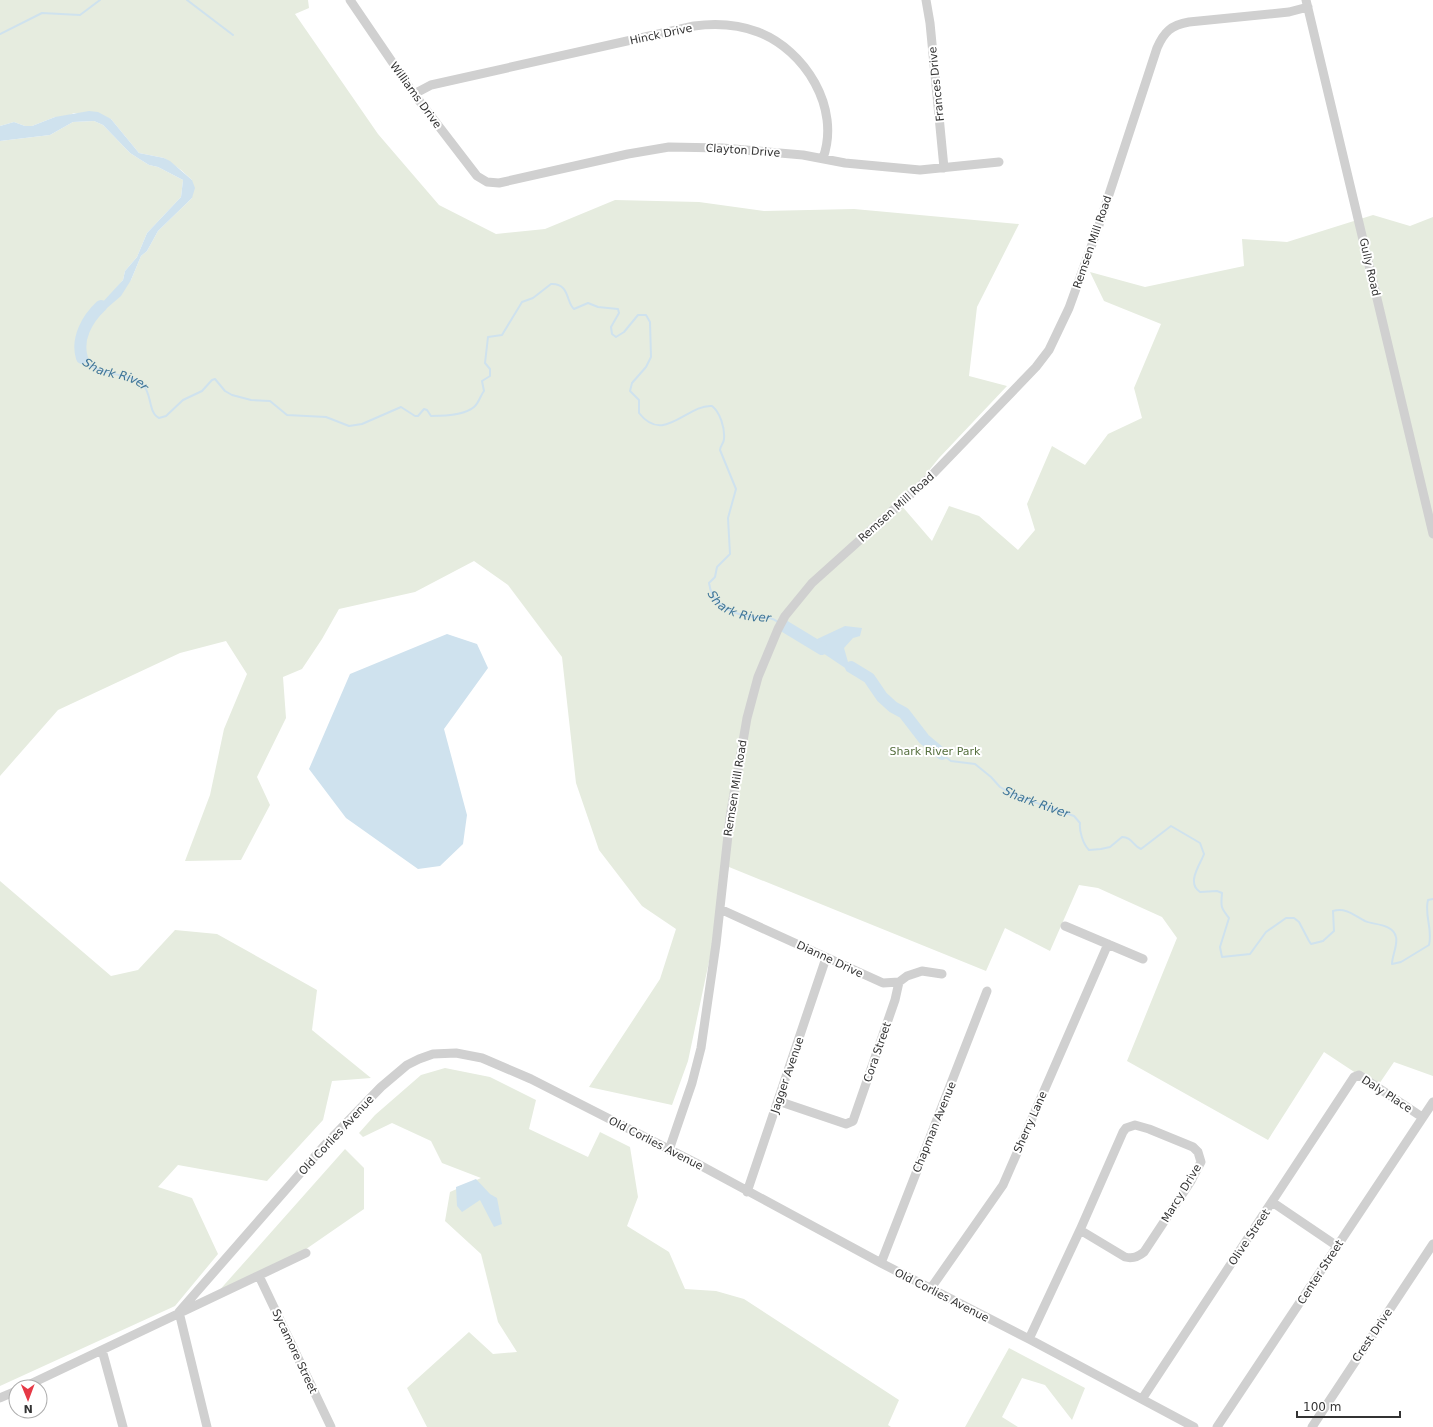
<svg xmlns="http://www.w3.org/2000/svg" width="1433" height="1427" viewBox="0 0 1433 1427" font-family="'DejaVu Sans',sans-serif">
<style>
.green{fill:#e6ecdf}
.water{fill:#cfe2ee}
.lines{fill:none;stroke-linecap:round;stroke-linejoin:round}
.stream{stroke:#cfe2ee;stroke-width:2}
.river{stroke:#cfe2ee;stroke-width:12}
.minor{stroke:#d0d0d0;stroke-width:9}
.labels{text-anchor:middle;stroke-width:4;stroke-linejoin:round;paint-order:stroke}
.street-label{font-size:11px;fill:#333;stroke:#fff}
.park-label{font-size:11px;fill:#56703f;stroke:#fff}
.water-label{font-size:12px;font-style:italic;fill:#3f7597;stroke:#fff}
</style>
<rect width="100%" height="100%" fill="#fff"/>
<path class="green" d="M0 0H308L309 8 295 14 378 134 439 205 496 234 545 229 615 200 699 202 764 211 854 209 1019 224 977 307 969 376 1007 386 939 458 901 505 932 541 949 506 979 516 1018 550 1035 530 1027 504 1052 446 1085 465 1108 434 1142 418 1134 388 1161 324 1104 301 1090 272 1145 287 1244 266 1242 239 1287 242 1373 215 1410 226 1433 217V1076L1394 1062 1377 1087 1324 1052 1268 1140 1127 1061 1177 938 1162 917 1098 888 1079 885 1050 951 1005 928 986 971 729 867 688 1061 672 1105 589 1087 660 979 676 929 642 906 599 850 576 783 562 657 508 585 474 561 415 592 339 609 322 639 302 669 283 677 286 718 257 777 270 805 241 860 185 861 210 795 224 729 247 674 226 641 180 653 58 710 0 776V141L50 135 73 122 94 121 103 125 130 153 149 165 158 167 183 180 181 197 147 233 137 257 125 271 123 280 114 291 131 280 141 256 147 251 158 231 192 198V180L181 170 164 158 139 153 111 119 74 113 65 117H55L32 126H25L14 122 0 126Z
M0 881 111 976 138 970 175 930 217 934 317 990 312 1030 371 1078 332 1081 323 1120 267 1181 178 1165 158 1187 192 1198 218 1254 175 1306 0 1386Z
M445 1068 490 1077 536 1100 529 1129 588 1157 600 1132 630 1147 638 1197 627 1226 669 1252 685 1289 716 1291 744 1299 899 1400 888 1425 891 1427H427L407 1388 469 1332 493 1354 517 1352 498 1322 481 1254 445 1221 450 1192 481 1178 442 1163 431 1141 392 1123 363 1137 359 1133 375 1115 421 1075Z
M345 1149 364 1168V1209L296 1256 217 1293Z
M1009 1348 1085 1388 1072 1420 1045 1385 1022 1378 1002 1417 1018 1427H965Z"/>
<path class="water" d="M89 111 98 112 111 119 139 153 164 158 170 161 192 180 195 188 192 198 158 231 147 251 141 256 131 280 121 296 100 314 88 318 123 280 125 271 137 257 147 233 181 197 183 180 158 167 149 165 141 160 130 153 103 125 94 121 73 122 50 135 0 141V126L14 122 25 126H32L55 117Z
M845 626 862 628 860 636 853 638 844 648 848 662 856 666 865 674 860 678 808 643V639L815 640Z
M447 634 477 644 488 668 444 729 467 815 463 844 440 866 418 869 346 818 309 769 350 674Z
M476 1179 490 1194 497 1198 502 1224 494 1227 480 1200 462 1212 457 1206 456 1187Z"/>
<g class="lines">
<g class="stream">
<path d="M187 0 233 35"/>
<path d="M0 34 42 13 80 15 100 0"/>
<path id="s1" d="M82 358C101 379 126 370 143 385 152 393 148 413 159 418L166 416 183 400 202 391 212 380 215 379 225 391 232 395 251 400 270 401 287 415 326 417 349 426 362 424 401 407 415 416H418L424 409 427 410 431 416C442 416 465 415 474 407 479 403 480 396 484 391L482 381 490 376V369L485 363 488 337 502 335 522 302 533 298 551 284C570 283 566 303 574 309L588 303 598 307 618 309 619 313 611 327 612 334 616 337 624 332 638 315H646L650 322 651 357 646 367 632 383 630 391 639 400V413C664 445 687 404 712 406 720 412 725 428 724 439 724 443 720 446 720 450L736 489 728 518 730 554 717 567 715 577 709 583C712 606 732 614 753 617 762 618 770 616 778 622"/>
<path id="s2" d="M865 674 894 707 910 722 925 742 951 761 975 764 991 777 1000 787 1014 795 1074 816 1080 823C1079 831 1083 844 1089 850L1101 849 1110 847 1122 837C1132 837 1133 846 1141 849L1171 826 1200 843 1204 854C1200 865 1186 883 1200 892L1217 891 1222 893C1221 906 1220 907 1229 918L1220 947 1222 957 1250 954 1266 932 1286 918H1294L1299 922 1309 941 1311 944 1323 941 1334 931 1333 911C1346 907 1355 916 1365 921 1372 925 1393 923 1396 937 1398 945 1392 956 1392 964L1401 962 1429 945C1433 929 1424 915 1428 900L1433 899"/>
</g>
<path class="river" d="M82 358C76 339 87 319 101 306
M784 626 822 649
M851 667 869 678 882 697 893 707 904 713 924 739 942 754"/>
<path class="minor" d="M350 0 414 94 477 176 487 182 499 183 628 154 669 147 722 148 803 155 845 163 920 170 999 162
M926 0 930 23 944 168
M1306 0 1433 534
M414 94 431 85 694 26C716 23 737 24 758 32 805 50 841 108 823 158
M720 909 883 983 899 982 907 976 922 971 942 974
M1065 926 1143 959
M778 1101 846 1124 853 1121 895 1000 899 982
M1135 1125 1149 1129 1193 1147 1198 1152 1201 1162 1191 1181 1144 1252C1138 1257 1133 1259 1125 1257L1080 1230 1123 1132 1126 1128Z
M669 1150 692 1083 701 1048 716 944 730 817 747 718 758 677 778 629 785 616 812 583 930 477 1036 367 1049 350 1069 308 1099 225 1157 48C1164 32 1171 25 1189 22L1289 12 1308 7
M747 1192 826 958
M1272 1202 1337 1246
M881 1263 987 991
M259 1276 331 1427
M931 1288 1003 1185 1108 944
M179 1312 324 1146 381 1087 407 1065 419 1059 433 1054 456 1053 482 1058 531 1079 696 1163 881 1263 1029 1339 1194 1427
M179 1312 207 1427
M1029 1339 1080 1230
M102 1350 123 1427
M24 1387 306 1253
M0 1398 16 1391
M1142 1399 1354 1077 1359 1075 1422 1117
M1217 1427 1433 1102
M1312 1427 1433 1244"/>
</g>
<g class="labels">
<g class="street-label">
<text transform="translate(661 34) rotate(-12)" y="4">Hinck Drive</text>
<text transform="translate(936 84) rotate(-96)" y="4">Frances Drive</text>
<text transform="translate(416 95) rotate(54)" y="4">Williams Drive</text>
<text transform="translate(743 150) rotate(4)" y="4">Clayton Drive</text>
<text transform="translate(1092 242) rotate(-71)" y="4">Remsen Mill Road</text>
<text transform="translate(1370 267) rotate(77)" y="4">Gully Road</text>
<text transform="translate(896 507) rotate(-42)" y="4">Remsen Mill Road</text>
<text transform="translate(735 788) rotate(-81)" y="4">Remsen Mill Road</text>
<text transform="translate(830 959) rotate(25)" y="4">Dianne Drive</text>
<text transform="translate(877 1052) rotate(-71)" y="4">Cora Street</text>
<text transform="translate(787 1075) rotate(-71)" y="4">Jagger Avenue</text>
<text transform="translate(1387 1094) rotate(33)" y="4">Daly Place</text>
<text transform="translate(1030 1122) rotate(-66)" y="4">Sherry Lane</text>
<text transform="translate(934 1127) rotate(-68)" y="4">Chapman Avenue</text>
<text transform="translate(336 1135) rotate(-47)" y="4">Old Corlies Avenue</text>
<text transform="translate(656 1143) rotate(27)" y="4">Old Corlies Avenue</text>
<text transform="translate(1181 1193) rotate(-59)" y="4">Marcy Drive</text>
<text transform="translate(1249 1237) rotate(-56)" y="4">Olive Street</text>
<text transform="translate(1320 1272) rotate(-57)" y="4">Center Street</text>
<text transform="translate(942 1295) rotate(27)" y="4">Old Corlies Avenue</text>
<text transform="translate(1372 1335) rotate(-56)" y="4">Crest Drive</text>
<text transform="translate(295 1351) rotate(65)" y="4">Sycamore Street</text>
</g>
<g class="park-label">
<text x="935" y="755">Shark River Park</text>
</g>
<g class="water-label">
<text dy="4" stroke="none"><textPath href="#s1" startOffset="38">Shark River</textPath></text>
<text dy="4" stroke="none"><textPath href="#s1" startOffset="1212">Shark River</textPath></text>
<text dy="4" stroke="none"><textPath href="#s2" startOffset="221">Shark River</textPath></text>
</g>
</g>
<g transform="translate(28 1399) rotate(179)"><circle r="19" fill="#ffffff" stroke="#adadad"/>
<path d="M0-3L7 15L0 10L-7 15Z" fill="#e63946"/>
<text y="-6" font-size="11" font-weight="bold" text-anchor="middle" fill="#333333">N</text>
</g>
<path d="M1297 1411v6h103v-6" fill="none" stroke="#333333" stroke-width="2"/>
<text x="1303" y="1411" font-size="12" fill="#333333" stroke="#ffffff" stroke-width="3" paint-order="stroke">100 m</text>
</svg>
